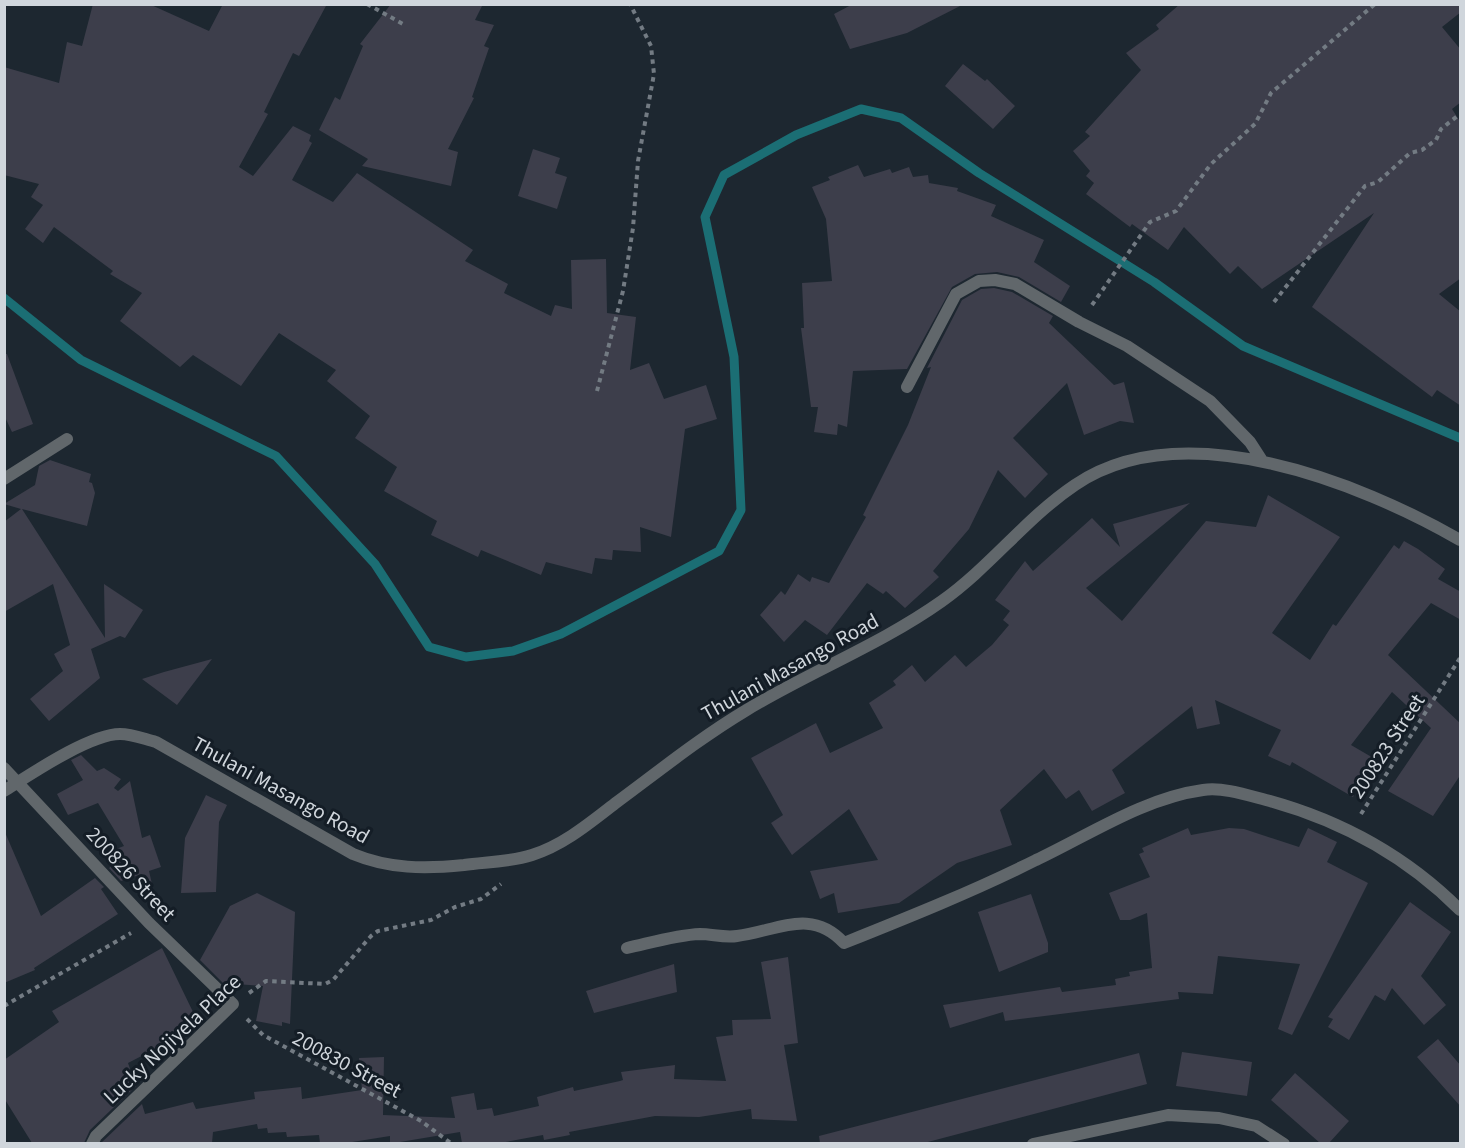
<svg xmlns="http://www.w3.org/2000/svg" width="1465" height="1148" viewBox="0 0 1465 1148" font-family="'Source Sans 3',sans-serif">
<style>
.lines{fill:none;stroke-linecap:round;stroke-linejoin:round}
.stream{stroke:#1b6e74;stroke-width:9}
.building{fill:#3d3e4b}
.path{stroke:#737b83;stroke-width:4;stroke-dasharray:4.5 4.5;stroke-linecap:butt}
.minor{stroke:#61676b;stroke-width:12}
.labels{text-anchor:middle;stroke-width:6;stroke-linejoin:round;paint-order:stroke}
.street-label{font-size:21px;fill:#d0d6dc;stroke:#141d26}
</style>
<rect width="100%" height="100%" fill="#1d2730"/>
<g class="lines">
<path class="stream" d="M4 298 81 360 276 456 375 564 429 647 466 657 513 651 561 634 719 551 741 510 734 357 705 217 724 175 796 135 861 109 901 118 979 173 1154 282 1243 346 1460 438"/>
</g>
<path class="building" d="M93 4H149L209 31 223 4H327L299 56 293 53 264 112 268 114 239 167 253 176 293 126 311 135 309 141 312 143 292 180 333 202 357 173 473 250 465 261 508 284 504 293 551 316 555 305 572 309 571 260 606 259 607 313 636 317 630 370 649 363 664 399 706 385 717 419 685 429 671 537 640 527 641 552 613 550 612 560 595 558 592 574 546 562 541 575 481 550 478 557 431 535 437 521 384 491 397 467 355 438 370 416 327 381 336 370 279 333 241 386 193 355 180 367 120 321 142 293 110 274 113 271 54 227 43 243 25 229 43 205 31 197 39 184 4 175V67L59 83 67 42 82 46Z
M391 4H483L475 20 494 25 484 46 489 48 472 97 474 98 448 149 458 152 451 186 362 166 368 159 319 130 335 97 340 100 363 46 360 44Z
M853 4H964L907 33 850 49 834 14Z
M1180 4H1461V12L1442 27 1461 50V102L1452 109 1461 123V278L1439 294 1461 312V406L1437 390 1432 397 1312 307 1374 213 1262 289 1238 266 1230 274 1184 227 1168 250 1132 224 1130 227 1086 194 1094 183 1086 176 1090 171 1073 151 1090 136 1085 132 1141 70 1126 53 1159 29 1156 25Z
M963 64 985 81 987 79 1015 106 993 129 945 86Z
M533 149 560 158 555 173 567 177 557 209 518 196Z
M858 165 864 177 890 169 892 173 909 167 913 177 928 175 929 183 958 188 957 191 996 205 991 216 1044 240 1034 262 1070 286 1061 302 1019 277 997 272 975 274 952 287 907 369 853 371 847 427 838 424 837 435 814 432 818 407H811L801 328H804L802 283 832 281 826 219 812 187 830 180 828 177Z
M994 288 1012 292 1053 316 1049 323 1114 385 1124 382 1134 423 1120 421 1084 435 1067 383 1013 438 1048 474 1025 498 998 470 969 529 933 571 939 577 905 608 886 591 883 594 867 583 827 635 805 620 784 642 760 615 781 591 785 595 798 574 810 582 812 577 829 583 866 517 863 515 908 425 931 367 927 368 962 300 981 289Z
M4 354H7L33 424 12 432 4 415Z
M50 460 91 474 89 482 92 483 95 493 87 526 22 509 105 638 104 584 143 610 125 638 120 636 91 649 100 678 49 721 30 699 63 671 54 654 70 645 53 584 4 612V522L21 509 4 504 35 485 39 466Z
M1268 495 1340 537 1272 633 1310 660 1333 624 1336 626 1394 545 1399 549 1404 541 1418 549 1445 569 1438 579 1461 592V620L1431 603 1388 655 1461 724V774L1433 816 1388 791 1431 728 1392 692 1351 745 1375 759 1353 797 1292 762 1290 766 1268 756 1281 730 1215 700 1220 724 1197 729 1192 706 1112 770 1125 793 1092 811 1079 790 1066 799 1044 769 1000 810 1012 845 957 863 899 903 838 913 834 893 820 899 810 871 878 860 849 809 792 855 771 823 783 815 751 758 816 723 830 753 883 728 869 703 896 685 893 681 912 665 925 682 955 655 966 667 992 645 1009 625 1003 620 1010 611 995 600 1025 561 1033 571 1092 518 1120 547 1113 524 1190 503 1086 588 1122 621 1206 521 1256 527Z
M212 659 177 705 142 679 164 672Z
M81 755 97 771 104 768 121 779 114 788 118 791 130 781 142 838 150 835 161 867 149 871 152 884 149 886 142 874 121 881 109 868 120 860 116 849 124 846 98 803 68 815 57 794 83 780 71 760Z
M206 795 227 805 219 822 216 892 181 893 185 838Z
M1188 828 1191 835 1229 828 1244 829 1299 847 1308 828 1337 842 1327 862 1368 883 1292 1035 1278 1029 1300 964 1218 956 1213 994 1178 992 1179 999 1005 1021 1003 1012 950 1028 943 1005 1060 987 1062 992 1116 985 1115 979 1130 976 1129 972 1152 968 1147 913 1130 920H1120L1109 893 1150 877 1139 854 1144 852 1142 848Z
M4 830 41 916 95 878 104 887 101 889 118 914 34 968 35 970 4 983Z
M257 893 295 912 290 1024 282 1022V1026L256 1021 263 986 223 983 200 960 230 906Z
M1031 894 1048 943V952L999 972 978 912Z
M1410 902 1451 932 1421 976 1446 1005 1424 1025 1392 988 1385 1001 1375 995 1349 1040 1328 1027 1333 1019 1328 1017Z
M162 948 194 1014 190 1016 196 1028 128 1063 136 1086 90 1130 84 1143H32L4 1098V1060L59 1022 52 1011Z
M788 957 798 1043 784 1045 797 1121 752 1119 751 1109 699 1117 655 1116 569 1132 570 1135 544 1140 543 1135 500 1143H462L460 1132 394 1143H390V1136L346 1143H320L319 1135 287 1137 286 1132 268 1133 267 1128 258 1129 257 1124 213 1132 212 1143H101L142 1104 145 1114 193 1102 196 1109 255 1099 254 1092 301 1087 302 1099 362 1090 359 1058 384 1057 383 1115 455 1118 451 1097 474 1093 477 1110 492 1108 494 1116 539 1106 537 1097 573 1087 574 1091 620 1081 623 1080 621 1072 675 1065 674 1079 726 1081 716 1037 733 1035 732 1020 771 1019 761 962Z
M674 964 677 992 594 1013 586 991Z
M1438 1039 1461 1066V1107L1417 1057Z
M1182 1052 1252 1062 1247 1096 1176 1086Z
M1139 1053 1147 1084 924 1143H820L819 1136Z
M1295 1073 1349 1121 1329 1143H1320L1271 1100Z"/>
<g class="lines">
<path class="path" d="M367 4 403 24
M1274 302 1365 186 1378 182 1410 153 1422 150 1436 140 1441 129 1460 114
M1092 305 1150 222 1176 211 1211 164 1255 124 1271 93 1375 4
M597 391 623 291 633 228 638 161 654 74 651 46 630 4
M1361 814 1460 658
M249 993 266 981 325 984 333 980 371 936 378 931 431 920 455 907 481 899 501 884
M4 1006 131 933
M247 1019 263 1035 421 1121 452 1144"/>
<path class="minor" d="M907 387 956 294 979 281 995 280 1015 284 1079 322 1127 346 1210 401 1250 442 1261 459
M4 479 67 439
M4 768 149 923 233 1004 96 1136 92 1144
M4 791C31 774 90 734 120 734 132 734 144 739 156 742L353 854C389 869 425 869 464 865 486 862 511 862 532 855 564 845 591 822 617 802 659 771 700 738 745 711 809 672 880 645 942 601 990 567 1026 518 1075 485 1183 412 1359 482 1460 540
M627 948C650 943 676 935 700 934 712 934 724 938 737 936 777 931 811 907 844 943 909 917 974 891 1036 860 1089 835 1144 798 1203 790 1223 787 1247 795 1266 800 1340 820 1406 856 1460 910
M1033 1144 1168 1115 1219 1118 1256 1126 1284 1144"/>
</g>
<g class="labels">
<g class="street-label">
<text transform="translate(790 667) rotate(-29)" y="7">Thulani Masango Road</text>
<text transform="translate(1387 746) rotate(-57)" y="7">200823 Street</text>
<text transform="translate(281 790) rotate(29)" y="7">Thulani Masango Road</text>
<text transform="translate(131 874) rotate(47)" y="7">200826 Street</text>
<text transform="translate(172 1039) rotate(-43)" y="7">Lucky Nojiyela Place</text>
<text transform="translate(347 1064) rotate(28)" y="7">200830 Street</text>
</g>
</g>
<rect width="1465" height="1148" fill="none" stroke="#d0d6dc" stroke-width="12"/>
</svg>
